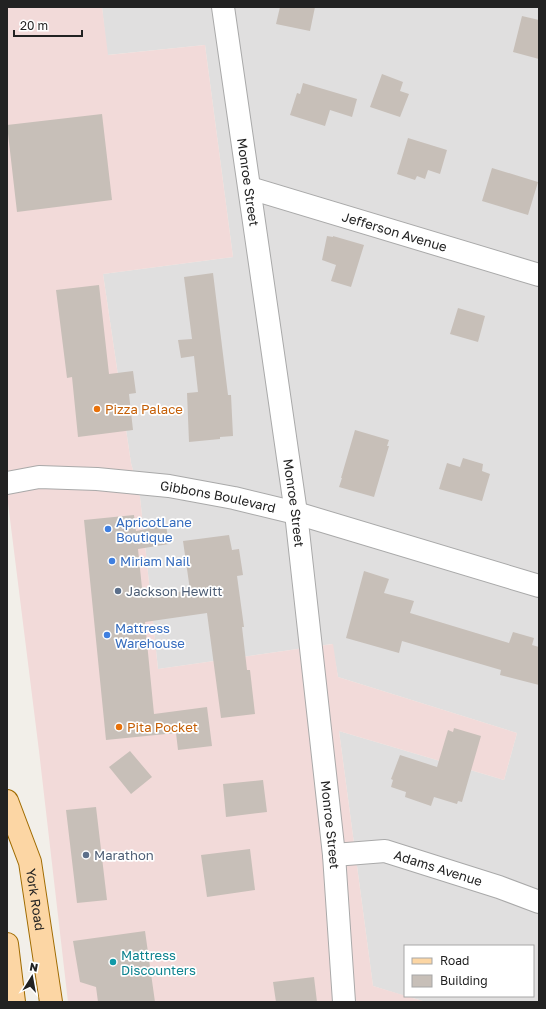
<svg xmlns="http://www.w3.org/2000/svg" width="546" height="1009" viewBox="0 0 546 1009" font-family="'Golos Text',sans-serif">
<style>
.residential{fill:#e0dfdf}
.commercial{fill:#f2dad9}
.building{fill:#c7bfb8}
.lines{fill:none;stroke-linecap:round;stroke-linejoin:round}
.street-casing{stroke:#a9a9a9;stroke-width:24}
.primary-casing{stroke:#a06b00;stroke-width:24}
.street{stroke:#fff;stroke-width:22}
.primary{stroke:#fcd6a4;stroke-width:22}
.food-dot{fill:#e8710a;stroke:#fff;stroke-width:1.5}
.shop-dot{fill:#3f7fe0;stroke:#fff;stroke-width:1.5}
.service-dot{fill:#5c6f8a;stroke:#fff;stroke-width:1.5}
.culture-dot{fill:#0f9aa8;stroke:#fff;stroke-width:1.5}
.labels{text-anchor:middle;stroke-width:3.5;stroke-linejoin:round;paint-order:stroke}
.street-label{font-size:13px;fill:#222;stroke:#fff}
.food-label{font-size:13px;fill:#c56008;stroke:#fff;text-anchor:start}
.shop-label{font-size:13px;fill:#366cbe;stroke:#fff;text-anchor:start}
.service-label{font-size:13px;fill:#4e5e75;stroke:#fff;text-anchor:start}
.culture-label{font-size:13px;fill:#0d838f;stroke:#fff;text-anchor:start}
</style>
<rect width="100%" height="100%" fill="#f2efe9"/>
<path class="residential" d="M102 7H539V1002H426L406 996H533V946H405V996L373 986 339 731 504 780 517 733 338 677 332 644 158 669 140 497 131 463 103 274 233 257 205 45 107 55Z"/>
<path class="commercial" d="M7 7H102L108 55 205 45 233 257 103 274 131 463 140 497 158 669 333 644 338 677 517 733 504 780 339 731 373 986 426 1002H68L39 751 7 495Z"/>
<path class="building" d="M280 7H315L310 31 276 24Z
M522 16 539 20V59L513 52Z
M382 74 403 82 400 91 409 94 400 117 370 107Z
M303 83 357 99 352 117 330 110 325 126 290 115 297 93 300 94Z
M102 114 112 200 17 212 7 125Z
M408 138 447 150 440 174 428 170 425 179 417 176 415 180 397 174Z
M492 168 538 182 528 215 482 201Z
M327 236 333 237V236L364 245 351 287 331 281 336 265 322 260Z
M213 273 228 395H231L233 436 220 437V439L189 442 187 393 198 392 194 356 181 358 178 340 192 339 184 277Z
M99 285 109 374 133 371 136 393 129 394 133 430 78 437 72 377 67 378 56 290Z
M458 308 485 316 478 342 450 334Z
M355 430 389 440 387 446H389L374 497 339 487 342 478H341Z
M463 458 483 464 482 471 490 474 482 501 439 489 447 463 460 467Z
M134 515 136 531 166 525 169 544 138 549 143 598 190 590 183 541 229 535 232 550 239 549 243 575 237 576 244 627H242L247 670H250L255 714 221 718 207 613 145 622 154 714 207 707 212 746 178 750 176 733 106 740 84 520Z
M364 571 389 579 384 593 414 601 410 613 509 643 513 632 534 638 532 645 539 647V685L500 675 501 670 402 641 399 653 346 638Z
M454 728 481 736 462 802 458 801 457 804 434 797 431 806 405 797 406 792 391 787 393 780 391 779 400 755 437 767 448 730 453 732Z
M130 751 152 777 131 794 109 767Z
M263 780 267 812 226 817 223 784Z
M96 807 107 900 77 903 66 810Z
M250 849 255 890 207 897 201 855Z
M145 931 155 1002H98L96 987 80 982 73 941Z
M314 977 317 1002H276L273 982Z"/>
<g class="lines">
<g class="street-casing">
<g id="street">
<path id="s1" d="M223 7 296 513 334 855 344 1002"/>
<path id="s2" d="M250 188 539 275"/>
<path id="s3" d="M7 483 39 477 97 479 169 486 234 498 296 513 539 586"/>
<path id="s4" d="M334 855 385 851 499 887 539 902"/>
</g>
</g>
<g class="primary-casing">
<g id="primary">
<path id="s5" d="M7 801 30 862 51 1002"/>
<path d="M7 944 14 1002"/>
</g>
</g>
<use href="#street" class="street"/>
<use href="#primary" class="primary"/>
</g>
<g class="food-dot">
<circle cx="97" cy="409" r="4"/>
<circle cx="119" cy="727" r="4"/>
</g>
<g class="shop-dot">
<circle cx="108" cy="529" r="4"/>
<circle cx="112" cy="561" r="4"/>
<circle cx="107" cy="635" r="4"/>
</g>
<g class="service-dot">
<circle cx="118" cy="591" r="4"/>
<circle cx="86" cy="855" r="4"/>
</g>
<circle class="culture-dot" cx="113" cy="962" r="4"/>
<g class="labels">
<g class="street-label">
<text dy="5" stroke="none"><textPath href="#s1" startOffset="177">Monroe Street</textPath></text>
<text dy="5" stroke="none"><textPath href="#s2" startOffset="151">Jefferson Avenue</textPath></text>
<text dy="5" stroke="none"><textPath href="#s3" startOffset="213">Gibbons Boulevard</textPath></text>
<text dy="5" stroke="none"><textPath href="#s1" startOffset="501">Monroe Street</textPath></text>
<text dy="5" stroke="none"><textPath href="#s1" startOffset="825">Monroe Street</textPath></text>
<text dy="5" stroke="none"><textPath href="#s4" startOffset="107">Adams Avenue</textPath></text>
<text dy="5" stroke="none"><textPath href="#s5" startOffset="103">York Road</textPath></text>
</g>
<g class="food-label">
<text x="105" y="414">Pizza Palace</text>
<text x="127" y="732">Pita Pocket</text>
</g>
<g class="shop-label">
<text x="116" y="527">ApricotLane<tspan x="116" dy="15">Boutique</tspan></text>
<text x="120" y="566">Miriam Nail</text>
<text x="115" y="633">Mattress<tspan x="115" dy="15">Warehouse</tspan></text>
</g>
<g class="service-label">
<text x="126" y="596">Jackson Hewitt</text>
<text x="94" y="860">Marathon</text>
</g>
<g class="culture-label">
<text x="121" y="960">Mattress<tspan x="121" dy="15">Discounters</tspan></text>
</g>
</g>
<rect width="546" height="1009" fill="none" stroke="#222222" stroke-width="16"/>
<rect x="404" y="945" width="130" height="52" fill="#ffffff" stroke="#a7a7a7"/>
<rect x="412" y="958" width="20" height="6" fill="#fcd6a4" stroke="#a7a7a7"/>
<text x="440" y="965" font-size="12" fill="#222222">Road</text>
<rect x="412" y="975" width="20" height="12" fill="#c7bfb8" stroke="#a7a7a7"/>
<text x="440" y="985" font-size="12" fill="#222222">Building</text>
<g transform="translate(32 977) rotate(11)" stroke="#ffffff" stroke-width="3" paint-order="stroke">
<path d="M0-3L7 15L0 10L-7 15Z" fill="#222222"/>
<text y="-6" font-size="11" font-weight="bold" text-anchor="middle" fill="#222222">N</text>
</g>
<path d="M14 30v6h68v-6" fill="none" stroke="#222222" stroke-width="2"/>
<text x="20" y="30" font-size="12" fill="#222222" stroke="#ffffff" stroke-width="3" paint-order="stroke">20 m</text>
</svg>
